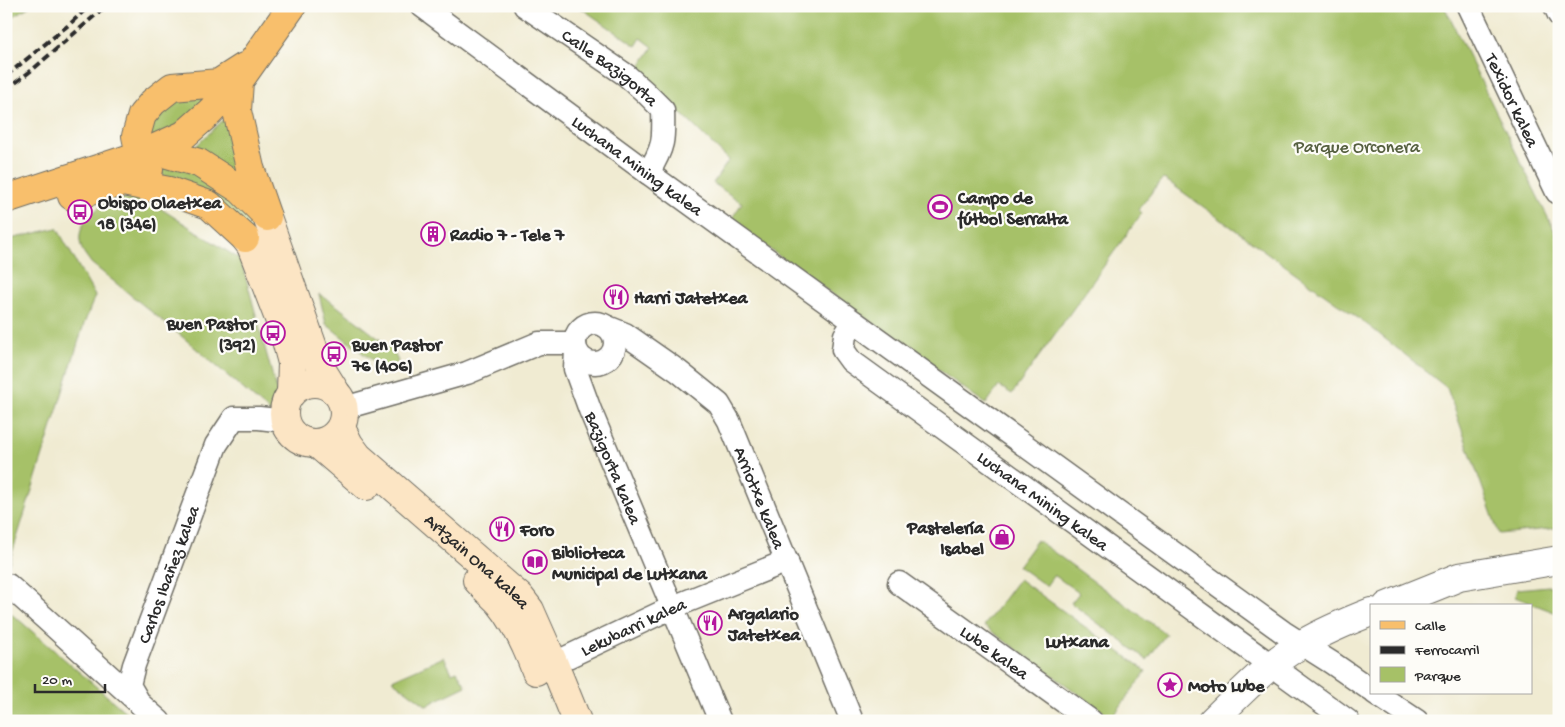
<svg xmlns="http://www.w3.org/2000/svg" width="1565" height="727" viewBox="0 0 1565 727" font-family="'Gochi Hand',sans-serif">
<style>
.green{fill:#a6c167;stroke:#687649}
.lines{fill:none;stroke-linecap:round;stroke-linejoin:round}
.minor-casing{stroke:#706e65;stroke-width:25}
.tertiary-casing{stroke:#706e65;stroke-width:30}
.secondary-casing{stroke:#706e65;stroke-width:30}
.primary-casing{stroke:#706e65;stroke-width:30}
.minor{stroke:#fff;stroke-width:22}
.tertiary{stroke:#fff;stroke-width:28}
.secondary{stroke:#fce5c4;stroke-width:28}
.primary{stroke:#f8bf6c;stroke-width:28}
.rail{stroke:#2b2b2b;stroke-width:4;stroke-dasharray:8 4;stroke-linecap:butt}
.labels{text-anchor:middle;stroke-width:4.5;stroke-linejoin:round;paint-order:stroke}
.street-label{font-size:18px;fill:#2b2b2b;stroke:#fdfcf7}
.park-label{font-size:18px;fill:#566040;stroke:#fdfcf7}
.poi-label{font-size:18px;font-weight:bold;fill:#2b2b2b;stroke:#fdfcf7;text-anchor:start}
.neighbourhood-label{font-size:19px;font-weight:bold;fill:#2b2b2b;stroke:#fdfcf7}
</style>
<rect width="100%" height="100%" fill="#fdfcf7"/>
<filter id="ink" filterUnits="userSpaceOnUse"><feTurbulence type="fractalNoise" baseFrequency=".02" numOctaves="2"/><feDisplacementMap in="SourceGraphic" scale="10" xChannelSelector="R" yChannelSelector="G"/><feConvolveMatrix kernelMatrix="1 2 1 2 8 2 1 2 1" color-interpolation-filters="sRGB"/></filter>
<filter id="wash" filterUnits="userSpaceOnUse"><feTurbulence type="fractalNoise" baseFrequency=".0096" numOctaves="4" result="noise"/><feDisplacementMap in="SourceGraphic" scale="20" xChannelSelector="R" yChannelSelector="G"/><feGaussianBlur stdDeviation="1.12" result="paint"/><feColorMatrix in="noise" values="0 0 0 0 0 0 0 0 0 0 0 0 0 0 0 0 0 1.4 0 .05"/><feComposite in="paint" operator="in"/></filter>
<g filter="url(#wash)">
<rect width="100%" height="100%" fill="#f0ebd2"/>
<path class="green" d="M6 6H30L6 21Z
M578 6H1444L1557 236 1559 235V528L1499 534 1447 388 1369 326 1166 180 1162 179 1138 210 1142 213 1012 394 999 386 986 404 730 221 742 203 713 183 729 160 637 71 653 47 641 38 636 46Z
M180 96 211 98 184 122 147 142 155 118Z
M225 118 250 188 191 151Z
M167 162 184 165 246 210 257 231 265 261 164 177 160 172Z
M115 198H134L152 203 241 260 280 403 271 413 185 339 91 263C88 258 82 252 81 246 74 223 99 206 115 198Z
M57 228 95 296 84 324 6 573V240Z
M319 294 337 306 392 349 398 361C393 369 389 369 380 367L326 324Z
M1037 540 1166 634 1147 660 1071 603 1079 593 1054 575 1046 586 1018 566Z
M1019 579 1146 671 1112 718 984 626Z
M1559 585V614L1515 597 1517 589Z
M6 610 19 620 136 721H6Z
M444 657 452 673 457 671 466 686 435 701 427 706 392 680Z"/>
</g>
<g filter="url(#ink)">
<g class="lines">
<g class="minor-casing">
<g id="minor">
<path id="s1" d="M422 6 648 173 1283 632 1332 663 1371 690"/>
<path id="s2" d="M525 6 626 75 645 92 663 110C664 140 664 147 648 173"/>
<path id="s3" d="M1468 6 1557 192 1559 193"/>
<path d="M1555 6 1559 15"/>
<path id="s4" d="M854 322 845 335 843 350 851 361 1348 721"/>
<circle cx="595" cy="343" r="20"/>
<path id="s5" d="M605 326 625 334 678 371 719 404 729 421 852 721"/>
<path id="s6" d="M576 350 575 369 590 410 720 721"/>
<path d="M344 408 467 373 539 343H575"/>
<path id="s7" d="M899 583 1091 721"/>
<path d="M8 585 137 701"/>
<path id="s8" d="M538 671 673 607 787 561"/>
<path d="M1375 693 1417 721"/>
<path id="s9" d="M159 721 140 704 129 685 134 665 216 445 234 418H259L285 421"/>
</g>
</g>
<g class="tertiary-casing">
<path id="tertiary" d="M1387 606 1459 577 1559 560
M1212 721C1240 694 1268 663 1302 644 1324 631 1348 621 1371 612"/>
</g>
<g class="secondary-casing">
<g id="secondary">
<path d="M267 217 320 367 335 391"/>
<path d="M245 238 251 246 283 329 292 363 291 393"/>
<circle cx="314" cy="413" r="30"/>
<path id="s10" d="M341 428 349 444 358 456 520 597 530 610 553 662 577 721"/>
<path d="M316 443 366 486"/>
<path d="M477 580C484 588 492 595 499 602 516 622 527 647 536 671"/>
</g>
</g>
<g class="primary-casing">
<path id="primary" d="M239 81 237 111 250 168 267 217
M154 150 199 163 241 190 263 212
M149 170 144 166 140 155 136 136 142 115 153 102 172 87 219 83 244 67
M72 196 123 182 169 191 209 205 245 238
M6 199 140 155 184 135 210 112 239 81 292 6"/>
</g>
<use href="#minor" class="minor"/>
<use href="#tertiary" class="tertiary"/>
<use href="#secondary" class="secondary"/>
<use href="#primary" class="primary"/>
<path class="rail" d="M6 76 71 23 89 6
M6 90 32 70 106 6"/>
</g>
</g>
<defs>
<g id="stadium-ring" transform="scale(1.25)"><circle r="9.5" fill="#fdfcf7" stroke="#b5179e" stroke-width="1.5"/><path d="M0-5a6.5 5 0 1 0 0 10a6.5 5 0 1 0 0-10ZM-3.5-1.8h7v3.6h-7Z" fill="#b5179e"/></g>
<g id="bus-ring" transform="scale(1.25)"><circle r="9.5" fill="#fdfcf7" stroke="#b5179e" stroke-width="1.5"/><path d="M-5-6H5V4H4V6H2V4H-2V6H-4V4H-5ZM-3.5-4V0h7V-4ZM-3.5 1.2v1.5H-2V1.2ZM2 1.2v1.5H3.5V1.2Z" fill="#b5179e"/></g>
<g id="building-ring" transform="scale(1.25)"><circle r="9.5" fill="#fdfcf7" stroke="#b5179e" stroke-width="1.5"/><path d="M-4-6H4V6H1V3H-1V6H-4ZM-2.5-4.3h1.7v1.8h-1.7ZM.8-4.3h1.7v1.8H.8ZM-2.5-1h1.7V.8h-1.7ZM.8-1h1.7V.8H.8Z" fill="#b5179e"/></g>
<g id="restaurant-ring" transform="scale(1.25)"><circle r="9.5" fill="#fdfcf7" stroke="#b5179e" stroke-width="1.5"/><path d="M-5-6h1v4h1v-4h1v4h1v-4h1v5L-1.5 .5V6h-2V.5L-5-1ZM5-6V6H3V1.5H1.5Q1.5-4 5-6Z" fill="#b5179e"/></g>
<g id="shop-ring" transform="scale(1.25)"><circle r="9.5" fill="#fdfcf7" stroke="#b5179e" stroke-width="1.5"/><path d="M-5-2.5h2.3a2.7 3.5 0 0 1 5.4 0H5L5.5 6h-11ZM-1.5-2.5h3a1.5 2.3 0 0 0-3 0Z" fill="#b5179e"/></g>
<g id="library-ring" transform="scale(1.25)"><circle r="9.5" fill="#fdfcf7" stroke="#b5179e" stroke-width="1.5"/><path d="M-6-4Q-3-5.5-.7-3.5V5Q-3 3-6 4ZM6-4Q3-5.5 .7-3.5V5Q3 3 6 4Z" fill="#b5179e"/></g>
<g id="sight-ring" transform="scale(1.25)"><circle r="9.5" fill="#fdfcf7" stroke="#b5179e" stroke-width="1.5"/><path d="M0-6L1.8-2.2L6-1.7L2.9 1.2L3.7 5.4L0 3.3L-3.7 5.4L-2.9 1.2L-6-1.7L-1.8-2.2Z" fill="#b5179e"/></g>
</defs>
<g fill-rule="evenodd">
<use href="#stadium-ring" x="940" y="207"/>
<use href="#bus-ring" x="80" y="212"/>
<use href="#building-ring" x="433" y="234"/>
<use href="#restaurant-ring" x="616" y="297"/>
<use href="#bus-ring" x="273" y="333"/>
<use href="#bus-ring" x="334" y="354"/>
<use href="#restaurant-ring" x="502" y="529"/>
<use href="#shop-ring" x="1002" y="537"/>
<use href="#library-ring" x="535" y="562"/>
<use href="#restaurant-ring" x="710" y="623"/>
<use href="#sight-ring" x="1170" y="685"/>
</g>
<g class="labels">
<g class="street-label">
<text dy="6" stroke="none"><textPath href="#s2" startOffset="105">Calle Bazigorta</textPath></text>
<text dy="6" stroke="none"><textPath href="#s3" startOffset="104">Texidor kalea</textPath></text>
<text dy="6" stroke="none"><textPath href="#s1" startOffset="268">Luchana Mining kalea</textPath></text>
<text dy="6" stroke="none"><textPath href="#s6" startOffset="125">Bazigorta kalea</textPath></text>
<text dy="6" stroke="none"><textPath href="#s5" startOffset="241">Arriotxe kalea</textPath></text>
<text dy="6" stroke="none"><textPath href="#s4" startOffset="282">Luchana Mining kalea</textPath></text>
<text dy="6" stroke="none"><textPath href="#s10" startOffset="192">Artzain Ona kalea</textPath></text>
<text dy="6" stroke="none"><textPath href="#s9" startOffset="165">Carlos Ibañez kalea</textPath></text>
<text dy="6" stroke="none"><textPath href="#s8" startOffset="105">Lekubarri kalea</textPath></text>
<text dy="6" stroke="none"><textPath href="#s7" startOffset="118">Lube kalea</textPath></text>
</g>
<g class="park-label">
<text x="1357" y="152">Parque Orconera</text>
</g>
<g class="poi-label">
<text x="958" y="203">Campo de<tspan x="958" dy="21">fútbol Serralta</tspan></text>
<text x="98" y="208">Obispo Olaetxea<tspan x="98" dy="21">18 (346)</tspan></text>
<text x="450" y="240">Radio 7 - Tele 7</text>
<text x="634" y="303">Harri Jatetxea</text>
<text x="256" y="329" text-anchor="end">Buen Pastor<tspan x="256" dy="21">(392)</tspan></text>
<text x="352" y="350">Buen Pastor<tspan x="352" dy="21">76 (406)</tspan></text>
<text x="984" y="533" text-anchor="end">Pastelería<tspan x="984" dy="21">Isabel</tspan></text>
<text x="520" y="535">Foro</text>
<text x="552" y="558">Biblioteca<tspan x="552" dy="21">Municipal de Lutxana</tspan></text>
<text x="728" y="619">Argalario<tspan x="728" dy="21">Jatetxea</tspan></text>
<text x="1188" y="691">Moto Lube</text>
</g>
<g class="neighbourhood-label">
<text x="1077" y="647">Lutxana</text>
</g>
</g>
<rect width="1565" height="727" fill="none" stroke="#fdfcf7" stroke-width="25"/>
<rect x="1370" y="604" width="162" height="90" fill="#fdfcf7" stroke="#a9a8a5"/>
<rect x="1380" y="621" width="25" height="8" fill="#f8bf6c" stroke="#a9a8a5"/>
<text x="1415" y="630" font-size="15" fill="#2b2b2b">Calle</text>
<rect x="1380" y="646" width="25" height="8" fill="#2b2b2b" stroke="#a9a8a5"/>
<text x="1415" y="654" font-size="15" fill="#2b2b2b">Ferrocarril</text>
<rect x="1380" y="667" width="25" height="15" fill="#a6c167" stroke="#a9a8a5"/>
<text x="1415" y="680" font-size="15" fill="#2b2b2b">Parque</text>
<path d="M35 684v8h70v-8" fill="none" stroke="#2b2b2b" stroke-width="2.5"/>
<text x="42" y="684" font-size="15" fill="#2b2b2b" stroke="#fdfcf7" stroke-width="4" paint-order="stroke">20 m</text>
</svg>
